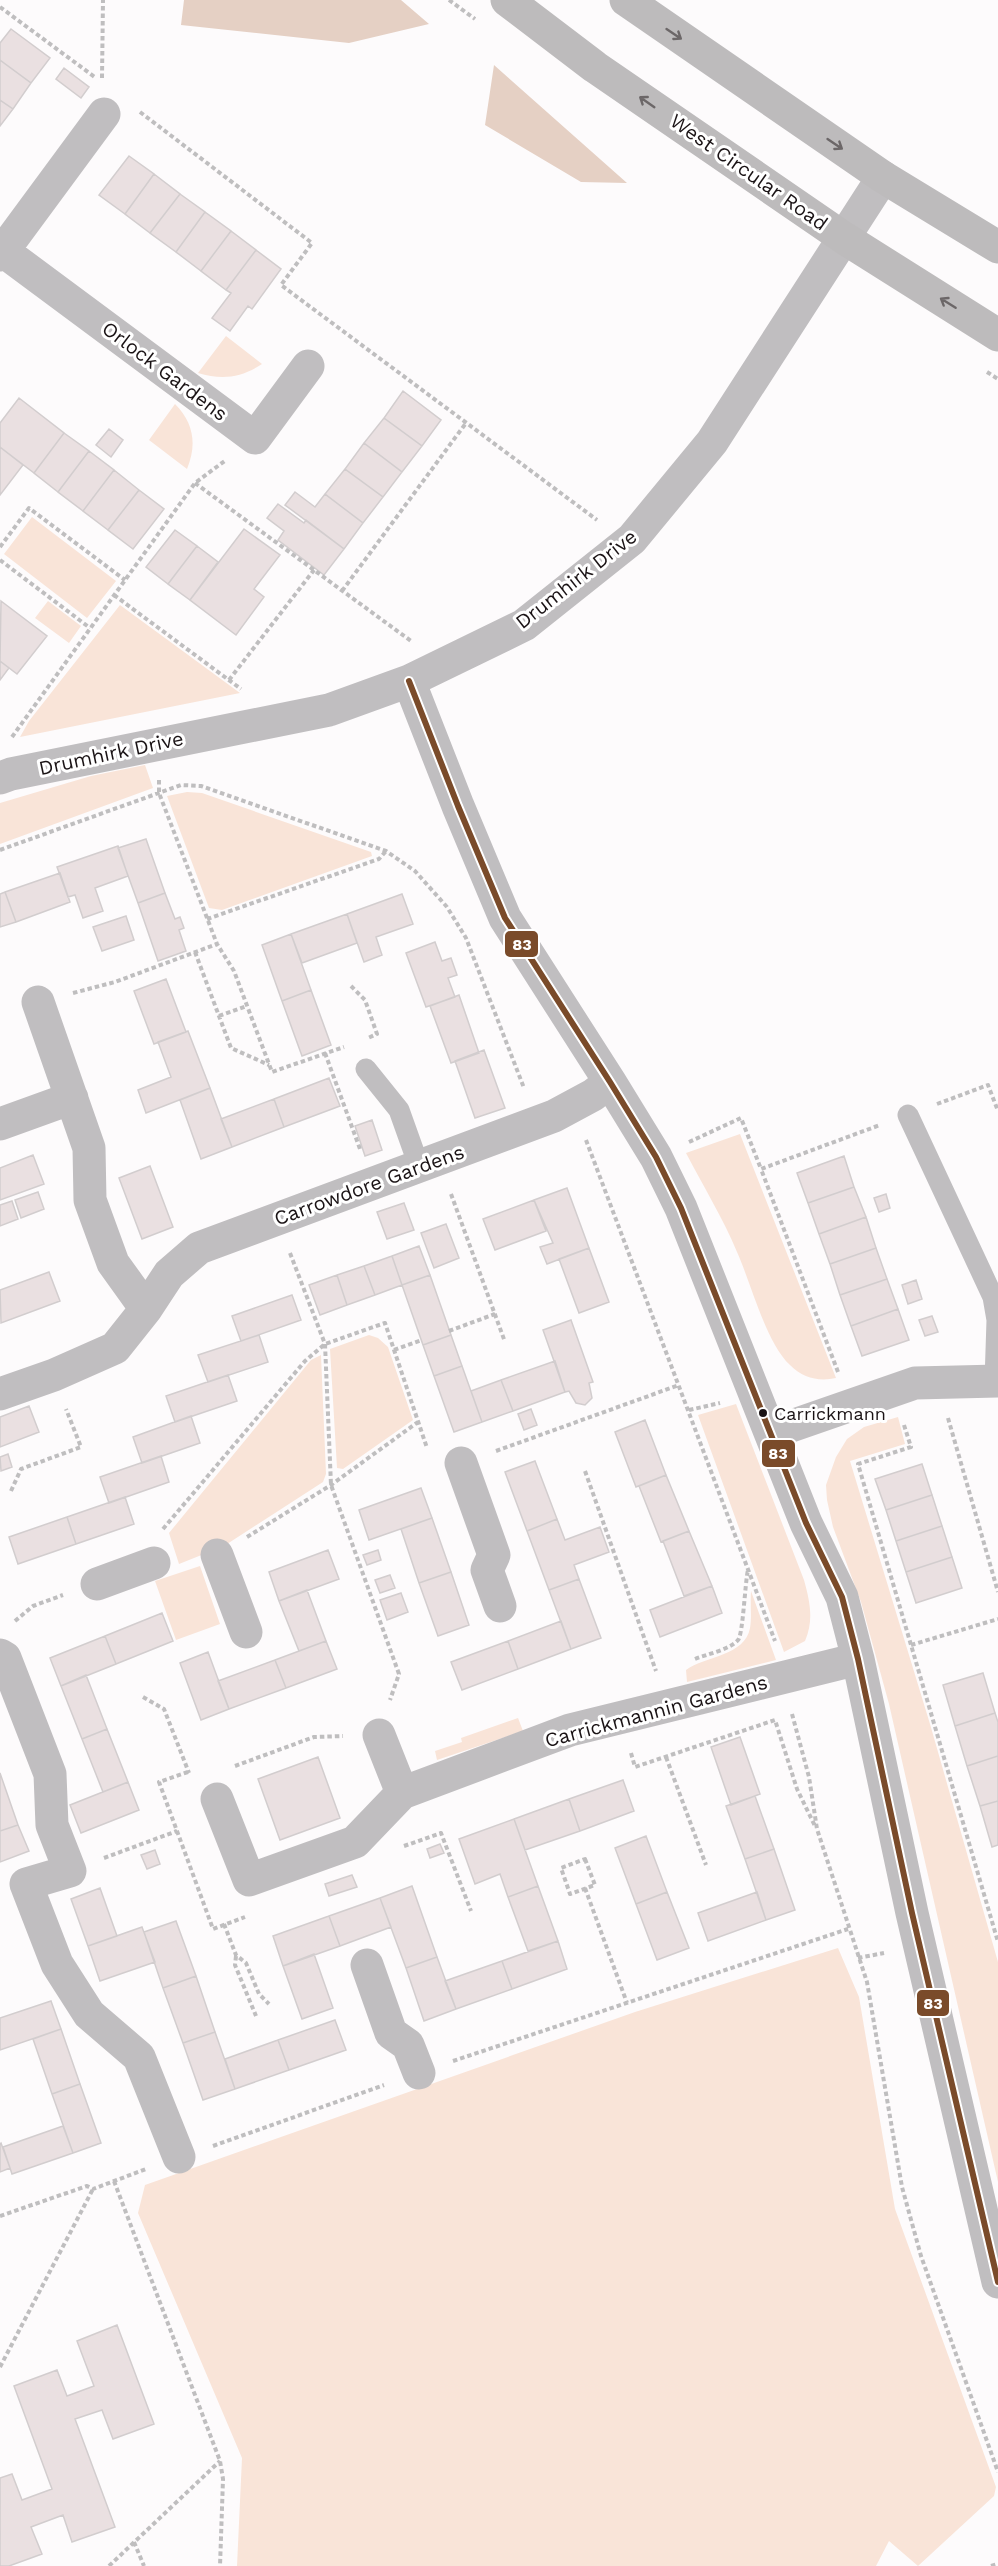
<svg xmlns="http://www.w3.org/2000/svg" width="998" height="2566" viewBox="0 0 998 2566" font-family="'Work Sans',sans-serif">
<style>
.green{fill:#f9e4d8}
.forest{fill:#e5d0c4}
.building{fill:#eae0e1;stroke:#d2cdce;stroke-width:1.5}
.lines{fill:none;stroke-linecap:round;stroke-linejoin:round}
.path{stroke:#bfbebf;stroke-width:4;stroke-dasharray:4.5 3;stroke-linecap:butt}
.lane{stroke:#c0bec0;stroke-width:21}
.street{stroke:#c0bec0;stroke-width:33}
.highway{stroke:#bdbbbc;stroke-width:33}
.bus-1-casing{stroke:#fff;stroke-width:10}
.bus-1{stroke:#7a4b2a;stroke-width:6}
.oneway{stroke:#6c6768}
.bus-dot{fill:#1a1315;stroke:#fff;stroke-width:2}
.labels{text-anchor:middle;stroke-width:6;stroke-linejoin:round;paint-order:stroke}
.bus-label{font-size:18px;fill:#1a1315;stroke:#fff;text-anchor:start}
.street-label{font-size:20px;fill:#1a1315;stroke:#fff}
.line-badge{stroke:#fff;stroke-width:2}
.badge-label{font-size:16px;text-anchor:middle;font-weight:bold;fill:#fff}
</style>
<rect width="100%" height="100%" fill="#fdfbfc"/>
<path class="green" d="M226 336 262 364C241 378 222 380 198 373Z
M175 404C194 423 197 445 187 469L149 440Z
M32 517 116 581 87 618 4 554Z
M48 601 81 626 69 643 35 618Z
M120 605 240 693 20 737 29 721Z
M145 765 153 788 0 844V803L91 776Z
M187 792 202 793 371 852 372 856 222 910 209 908 167 796Z
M740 1134 836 1378C819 1382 803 1378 790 1365 766 1343 751 1283 737 1252 723 1218 703 1186 686 1153Z
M369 1335 378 1338 388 1347 413 1420 343 1469 337 1468 330 1349Z
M321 1355 326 1474 323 1482 224 1546 179 1564 169 1533 311 1360Z
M736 1404 804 1580C810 1602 814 1620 805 1641L784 1652 698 1415Z
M898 1417 905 1444 850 1461 930 1724 998 1962V2182L889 1704 861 1602 833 1527 827 1500 826 1485 836 1457 847 1439 864 1427Z
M200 1566 220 1624 176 1640 155 1581Z
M751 1591 776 1660 687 1682 686 1670C705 1656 745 1656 750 1628 752 1617 750 1603 751 1591Z
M518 1718 523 1731 437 1760 435 1751 462 1742 461 1738Z
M838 1948 859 1997 895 2209 996 2487 994 2496 918 2566 889 2541 876 2566H237L242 2458 138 2213 145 2185 635 2012Z"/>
<path class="forest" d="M184 0H401L429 24 349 43 181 25Z
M494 65 627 183 581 182 485 125Z"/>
<path class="building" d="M11 29 50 58 31 83 0 60V43Z
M0 60 31 83 13 109 0 100Z
M64 68 89 87 81 98 56 79Z
M0 100 13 109 0 126Z
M129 156 154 174 125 214 99 195Z
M154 174 180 194 150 233 125 214Z
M180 194 205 212 176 252 150 233Z
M205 212 231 231 201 271 176 252Z
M231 231 256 250 226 290 201 271Z
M256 250 281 269 252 309 248 306 230 331 212 318 231 293 226 290Z
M403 391 441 420 422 446 384 418Z
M19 398 64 433 34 473 0 447V423Z
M384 418 422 446 402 472 364 443Z
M109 429 123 440 111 457 96 445Z
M64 433 89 451 58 492 34 473Z
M364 443 402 472 383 497 345 469Z
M0 447 23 465 0 495Z
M89 451 114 470 83 511 58 492Z
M345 469 383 497 363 523 325 494Z
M114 470 139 490 108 530 83 511Z
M139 490 164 509 133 549 108 530Z
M295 492 315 507 325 494 363 523 344 549 285 505Z
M278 504 304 523 306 520 344 549 324 575 278 540 284 531 267 518Z
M244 529 280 555 254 589 264 597 236 635 190 600Z
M175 530 197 546 168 584 146 567Z
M197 546 218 562 190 600 168 584Z
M1 601 47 636 17 674 0 661Z
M0 661 9 668 0 680Z
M146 839 165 893 138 903 118 848Z
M118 846 128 876 95 888 103 911 83 918 75 895 68 897 57 867Z
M60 873 70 902 16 922 5 892Z
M5 892 16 922 0 927V894Z
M165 893 175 919 180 917 184 928 179 930 186 951 158 961 138 903Z
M402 894 413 924 376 937 382 955 364 962 347 914Z
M347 914 357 943 302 963 291 934Z
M126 916 134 940 102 951 93 927Z
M291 934 311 990 282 1001 262 945Z
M435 942 442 961 451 958 457 975 448 978 455 997 426 1007 406 953Z
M166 979 186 1032 154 1044 134 991Z
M311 990 331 1045 302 1056 282 1001Z
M459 995 479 1053 451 1063 430 1006Z
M188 1031 210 1088 146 1113 138 1090 171 1077 158 1042Z
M484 1050 505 1108 475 1118 455 1061Z
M329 1078 340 1106 284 1127 274 1099Z
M210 1088 232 1147 201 1159 180 1100Z
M274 1099 284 1127 232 1147 221 1119Z
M372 1120 382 1150 365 1156 355 1126Z
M33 1155 44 1184 0 1200V1168Z
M844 1156 854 1187 808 1203 797 1173Z
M150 1166 173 1227 142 1239 119 1178Z
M854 1187 866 1217 819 1234 808 1203Z
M567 1188 589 1248 547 1264 540 1247 553 1243 534 1200Z
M38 1192 44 1209 21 1218 15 1200Z
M886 1194 890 1208 879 1212 874 1198Z
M534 1200 546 1231 495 1250 483 1219Z
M12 1201 18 1219 0 1226V1205Z
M404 1203 414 1230 387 1239 377 1212Z
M866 1217 876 1248 830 1264 819 1234Z
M446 1224 459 1258 434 1268 421 1233Z
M419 1246 430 1275 402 1285 392 1256Z
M589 1248 609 1302 579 1313 559 1259Z
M876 1248 887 1279 840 1295 830 1264Z
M392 1256 402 1285 375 1295 364 1266Z
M364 1266 375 1295 347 1305 337 1275Z
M49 1272 60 1301 1 1323 0 1290Z
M337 1275 347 1305 320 1315 309 1285Z
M430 1275 451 1335 423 1345 402 1285Z
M887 1279 898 1309 851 1326 840 1295Z
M916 1280 922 1299 908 1304 902 1285Z
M292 1295 301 1320 241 1341 232 1316Z
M898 1309 909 1340 862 1356 851 1326Z
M932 1316 938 1332 925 1336 919 1320Z
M571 1320 593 1382 589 1383 592 1398 585 1405 576 1403 569 1391 565 1392 543 1330Z
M259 1335 268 1362 208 1382 198 1355Z
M451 1335 462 1366 434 1376 423 1345Z
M555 1361 565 1392 513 1411 501 1380Z
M462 1366 482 1422 454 1432 434 1376Z
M228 1375 237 1401 175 1422 166 1396Z
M501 1380 513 1411 482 1422 471 1391Z
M29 1406 39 1432 0 1447V1417Z
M531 1409 537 1425 524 1430 518 1414Z
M191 1416 200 1443 142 1463 133 1437Z
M645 1420 666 1475 636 1487 615 1432Z
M8 1454 12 1467 1 1471 0 1457Z
M161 1456 169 1482 109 1503 100 1477Z
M535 1461 557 1519 527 1531 505 1472Z
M922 1464 932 1495 886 1510 875 1479Z
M666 1475 689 1531 661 1542 639 1486Z
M421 1488 432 1518 369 1540 359 1510Z
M932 1495 942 1526 896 1541 886 1510Z
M125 1497 134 1524 76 1544 67 1517Z
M67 1517 76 1544 18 1564 9 1537Z
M432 1518 451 1572 419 1583 401 1529Z
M557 1519 565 1540 600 1527 609 1552 574 1565 579 1579 549 1590 527 1531Z
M942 1526 952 1557 906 1572 896 1541Z
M689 1531 712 1586 684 1596 663 1541Z
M328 1550 339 1579 279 1601 269 1572Z
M378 1550 381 1560 367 1565 363 1555Z
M952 1557 962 1588 916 1603 906 1572Z
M451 1572 469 1625 438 1636 419 1583Z
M390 1575 395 1588 380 1593 375 1580Z
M579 1579 601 1638 571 1649 549 1590Z
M712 1586 722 1613 660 1637 650 1610Z
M307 1590 326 1641 299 1651 279 1601Z
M401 1593 408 1612 387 1620 380 1600Z
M162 1613 173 1641 116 1664 105 1636Z
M561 1621 571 1649 518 1669 508 1641Z
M105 1636 116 1664 61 1686 50 1658Z
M326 1641 337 1669 286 1688 275 1660Z
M508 1641 518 1669 462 1690 451 1662Z
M208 1652 229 1709 201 1720 180 1663Z
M275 1660 286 1688 229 1709 218 1681Z
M983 1673 995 1713 955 1726 943 1685Z
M86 1675 107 1729 82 1739 61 1686Z
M995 1713 998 1722V1756L967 1766 955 1726Z
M107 1729 128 1782 103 1792 82 1739Z
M740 1737 760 1794 731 1805 711 1747Z
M998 1756V1801L980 1806 967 1766Z
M318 1757 340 1818 280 1840 258 1779Z
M0 1773 18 1825 0 1831Z
M623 1780 634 1811 580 1831 569 1799Z
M128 1782 139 1810 81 1833 70 1805Z
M755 1796 774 1849 745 1859 726 1806Z
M569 1799 580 1831 525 1850 514 1819Z
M998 1801V1845L992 1847 980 1806Z
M514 1819 538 1886 508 1897 500 1874 475 1884 459 1839Z
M18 1825 29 1851 0 1862V1831Z
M646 1836 667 1892 636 1904 615 1848Z
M440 1844 444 1853 430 1858 427 1849Z
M774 1849 795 1910 766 1920 745 1859Z
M155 1850 160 1864 147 1869 141 1855Z
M352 1875 357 1887 329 1896 325 1884Z
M412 1886 437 1957 406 1968 380 1898Z
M538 1886 558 1941 528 1951 508 1897Z
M100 1888 117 1936 88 1946 71 1899Z
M667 1892 689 1948 657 1960 636 1904Z
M757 1892 766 1920 708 1941 698 1913Z
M380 1898 391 1927 340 1946 329 1916Z
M329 1916 340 1946 283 1966 273 1936Z
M176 1921 196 1976 163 1988 144 1932Z
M142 1927 155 1962 100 1981 88 1946Z
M558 1941 567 1969 512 1989 502 1961Z
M314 1954 333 2008 302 2019 283 1966Z
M437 1957 456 2009 424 2021 406 1968Z
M502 1961 512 1989 456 2009 445 1981Z
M196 1976 215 2032 183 2043 163 1988Z
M51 2001 61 2029 0 2050V2018Z
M335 2020 346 2050 289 2070 278 2040Z
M61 2029 80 2084 52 2094 33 2039Z
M215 2032 235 2089 203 2100 183 2043Z
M278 2040 289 2070 235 2089 225 2059Z
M80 2084 101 2143 73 2153 52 2094Z
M63 2126 73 2153 12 2174 3 2147Z
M1 2143 10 2168 0 2172V2144Z
M117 2325 154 2424 113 2439 102 2410 75 2419 115 2527 72 2542 63 2515 31 2527 42 2554 9 2566H0V2478L12 2474 22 2500 52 2489 14 2386 57 2370 67 2396 94 2386 77 2341Z"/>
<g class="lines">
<path class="path" d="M449 0 475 19
M0 7 96 78
M102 78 103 0
M140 112 312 243 281 285 597 520
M987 372 998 379
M195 483 411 641
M0 547 29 508 125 580
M0 560 90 628
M342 591 466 423
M114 595 241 689
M229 680 314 570
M12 737 195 483 226 460
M159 780V793L217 944 234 971 272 1072 344 1047
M0 850 181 785 201 786 386 851 415 871 447 907 466 938 524 1088
M207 919 379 859 386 851
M195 952 231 1048 269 1065
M351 986 365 1000 377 1034 368 1038
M73 993 115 982 217 944
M219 1016 247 1006
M325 1053 360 1149
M937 1104 988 1085 998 1111
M586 1140 775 1641
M689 1142 741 1118 761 1169
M451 1194 505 1342
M290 1253 325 1344 331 1485 399 1674 390 1700
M449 1331 495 1314
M394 1350 422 1340
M838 1372 761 1169 880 1125
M689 1410 720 1403
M948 1418 998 1592
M904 1425 911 1447 858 1464 998 1942
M496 1451 679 1385
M585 1471 656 1671
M11 1491 21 1469 81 1447 66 1409
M163 1529 305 1361 325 1344 385 1323 427 1448
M247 1537 331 1485 418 1422
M15 1621 33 1606 63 1595
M911 1645 998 1619
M695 1659C707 1654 729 1650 738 1640 743 1635 745 1582 748 1570
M143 1697 164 1709 189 1773
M792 1714 809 1777 817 1829 867 1982 902 2187 921 2256 998 2472
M631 1753 635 1767 775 1720 797 1789 815 1826
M666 1757 706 1865
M235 1766 314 1737 343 1736
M188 1772 159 1782 213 1929 245 1917
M404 1846 441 1833 471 1911
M104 1858 177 1831
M585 1859 595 1885 570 1894 561 1868Z
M585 1888 627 2003
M224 1924 236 1955 246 1963 259 1994 269 2004
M236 1956 235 1965 256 2016
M858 1958 884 1953
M453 2061 848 1929
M213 2146 384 2085
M114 2181 220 2461 223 2479 220 2566
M0 2216 87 2186 93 2189 146 2169
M0 2367 93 2189
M134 2542 144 2566
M109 2566 220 2461
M991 2566 998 2564"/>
<path class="lane" d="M366 1069 399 1110 419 1166
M908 1115 993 1297 997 1320 995 1381"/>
<path class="street" d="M3 251 255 438 308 366
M0 255 104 114
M409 681 458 806 505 918 610 1082 656 1157 681 1208 806 1523 842 1597 858 1659 912 1913 998 2282
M0 778 11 774 329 710 409 681 524 625 632 539 712 442 883 177
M38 1002 89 1148 90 1200 113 1263 146 1309
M0 1124 72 1098
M0 1394 54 1375 115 1348 146 1309 169 1274 199 1248 554 1116 593 1095 610 1082
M771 1433 915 1383 998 1381
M461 1463 494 1555 487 1570 500 1606
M217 1555 246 1632
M97 1584 154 1563
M0 1655 5 1658 50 1774 52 1825 70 1871 26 1884 57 1964 89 2014 139 2057 179 2157
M379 1735 402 1793
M217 1799 249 1880 355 1842 402 1793 570 1730 858 1659
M367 1965 391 2033 408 2045 419 2073"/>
<path class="highway" d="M507 0 595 67 844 238 998 335
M626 0 883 177 998 247"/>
<g class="bus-1-casing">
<path id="bus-1" d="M409 681 458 806 505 918 610 1082 656 1157 681 1208 806 1523 842 1597 858 1659 912 1913 998 2282"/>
</g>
<use href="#bus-1" class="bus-1"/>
</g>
<defs><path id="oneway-shaft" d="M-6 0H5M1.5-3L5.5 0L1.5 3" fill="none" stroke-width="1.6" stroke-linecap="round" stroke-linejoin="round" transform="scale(1.5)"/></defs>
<g class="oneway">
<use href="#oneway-shaft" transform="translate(674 34) rotate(34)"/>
<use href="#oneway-shaft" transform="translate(647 102) rotate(-145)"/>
<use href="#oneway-shaft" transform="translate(835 144) rotate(34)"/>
<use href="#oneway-shaft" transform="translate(948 303) rotate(-148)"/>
</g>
<circle class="bus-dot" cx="763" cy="1413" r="5"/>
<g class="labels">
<g class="bus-label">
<text x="774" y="1420">Carrickmann</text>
</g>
<g class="street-label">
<text transform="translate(749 172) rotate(35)" y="7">West Circular Road</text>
<text transform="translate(165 371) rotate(37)" y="7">Orlock Gardens</text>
<text transform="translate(576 579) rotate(-38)" y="7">Drumhirk Drive</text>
<text transform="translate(111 753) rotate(-12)" y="7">Drumhirk Drive</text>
<text transform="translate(369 1185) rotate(-20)" y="7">Carrowdore Gardens</text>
<text transform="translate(656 1711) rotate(-15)" y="7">Carrickmannin Gardens</text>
</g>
</g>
<g class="line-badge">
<rect x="504" y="930" width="35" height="28" rx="6" fill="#7a4b2a"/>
<rect x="761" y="1439" width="35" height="29" rx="6" fill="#7a4b2a"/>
<rect x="916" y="1989" width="34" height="28" rx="6" fill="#7a4b2a"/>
</g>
<g class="badge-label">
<text x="522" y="950">83</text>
<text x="778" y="1459">83</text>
<text x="933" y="2009">83</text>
</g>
</svg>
